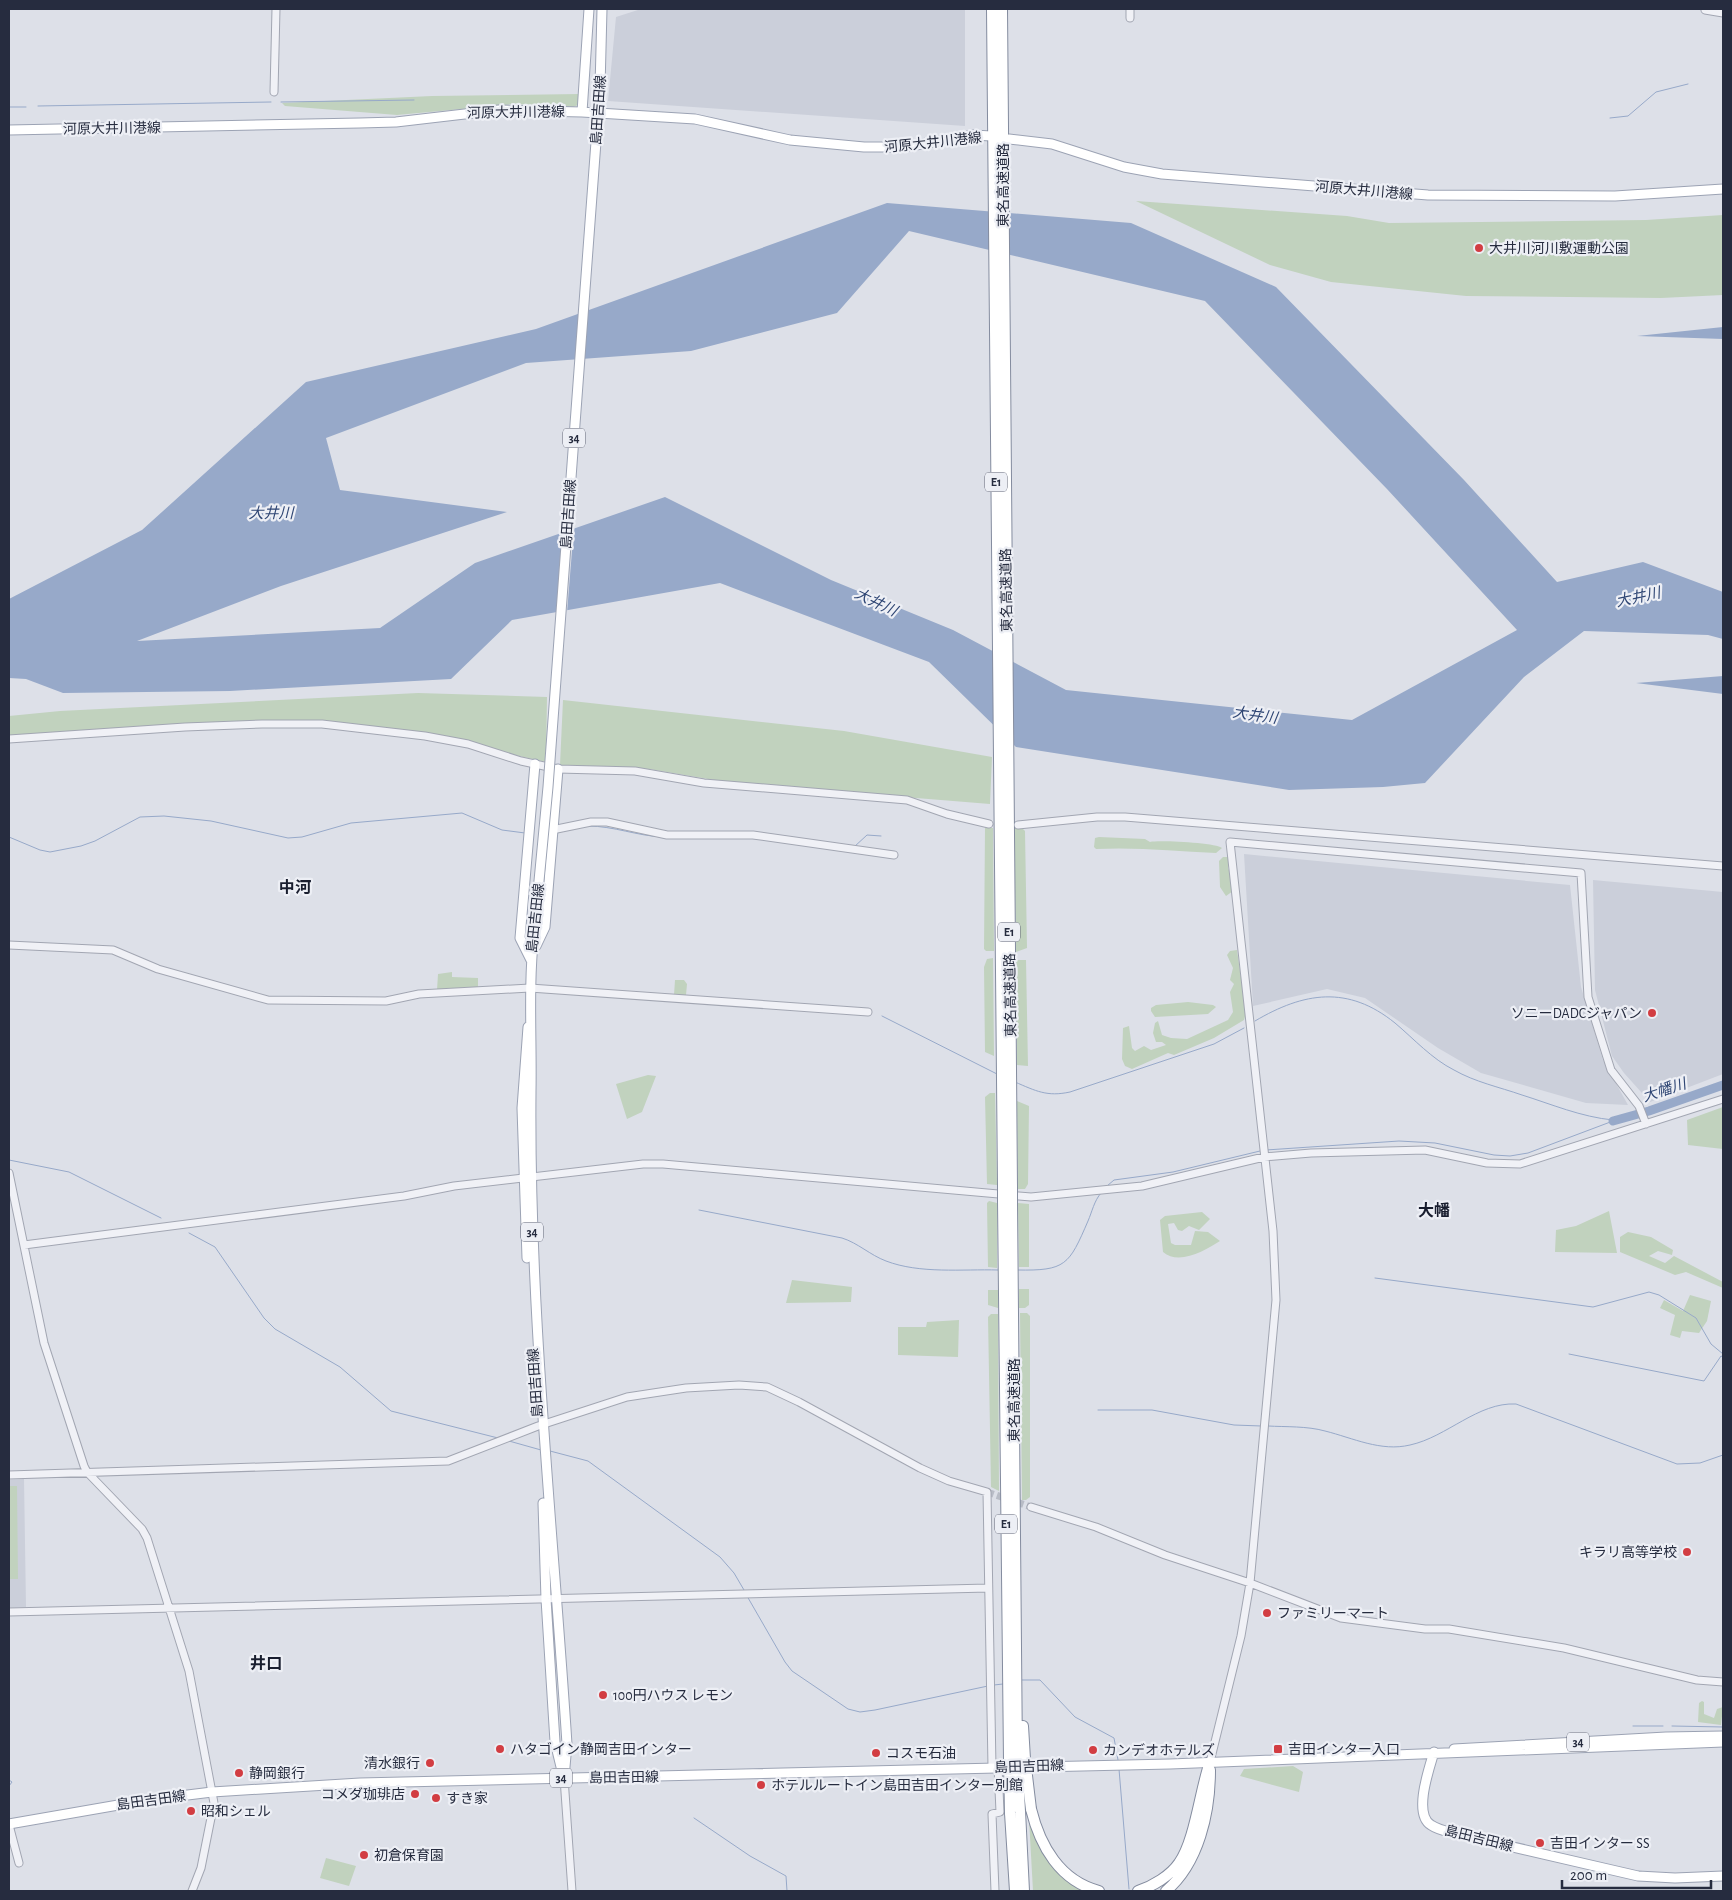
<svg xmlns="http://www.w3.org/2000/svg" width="1732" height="1900" viewBox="0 0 1732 1900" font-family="'Alegreya Sans','Noto Sans JP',sans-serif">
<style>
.built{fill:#cbcfda}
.green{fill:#c1d2be}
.water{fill:#97a9c9;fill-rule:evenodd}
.pier{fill:#dde0e8}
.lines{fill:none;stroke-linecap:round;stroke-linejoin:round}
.stream{stroke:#97a9c9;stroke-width:1}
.river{stroke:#97a9c9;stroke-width:9}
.minor-tunnel{stroke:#b8bcc6;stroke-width:7;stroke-dasharray:7 3.5;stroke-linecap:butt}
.minor-casing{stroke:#a2a6b2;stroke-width:9}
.major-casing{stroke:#9ca3b4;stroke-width:11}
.highway-casing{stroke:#848c9f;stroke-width:12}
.minor{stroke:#f0f1f6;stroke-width:7}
.major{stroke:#fff;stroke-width:9}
.highway{stroke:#fff;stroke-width:10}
.major-bridge-casing{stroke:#9ca3b4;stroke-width:11;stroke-linecap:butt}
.highway-bridge-casing{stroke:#848c9f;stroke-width:12;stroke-linecap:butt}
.major-bridge{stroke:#fff;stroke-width:9}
.highway-bridge{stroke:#fff;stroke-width:10}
.poi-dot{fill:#d23d42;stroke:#edeff5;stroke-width:2}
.labels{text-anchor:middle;stroke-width:4.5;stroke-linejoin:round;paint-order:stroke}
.shield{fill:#edeff5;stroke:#626676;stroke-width:1}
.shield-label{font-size:12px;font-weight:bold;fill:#262c3f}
.street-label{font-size:14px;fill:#262c3f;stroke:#edeff5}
.poi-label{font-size:14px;fill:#262c3f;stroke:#edeff5;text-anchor:start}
.water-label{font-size:15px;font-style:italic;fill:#2f4674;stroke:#edeff5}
.quarter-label{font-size:16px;font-weight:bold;fill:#191e2f;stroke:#edeff5}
</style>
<rect width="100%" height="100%" fill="#dde0e8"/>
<path class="built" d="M641 9H965V126L608 101 616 17Z
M1244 854 1570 885 1581 987 1603 1060 1628 1105 1586 1103 1481 1073 1438 1048 1365 998 1327 989 1253 1006Z
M1593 880 1723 892V1074L1650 1102 1624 1073 1612 1056 1595 990Z
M24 1479 26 1607 9 1608V1480Z"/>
<path class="green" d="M580 94 578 105 573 107 514 104 397 115 285 106 282 103 432 96Z
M1136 201 1347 216 1389 223 1646 220 1723 215V295L1661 298 1466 296 1331 282 1270 265Z
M418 693 547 697 546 762 412 732 296 721 9 740V716L60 711Z
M563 700 844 731 992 757 990 804 732 783 649 769 560 765Z
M1021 827 1025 831 1027 948 1016 952 1014 828Z
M985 828H993L994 951H986L984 949Z
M1099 837 1145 839 1150 842C1160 840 1216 843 1222 848L1216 853C1176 851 1136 847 1096 849L1094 847 1095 838Z
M1223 857H1228L1230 862 1228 868C1232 876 1232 883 1233 891L1226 896 1220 887 1219 861Z
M1237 950 1246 1013 1244 1020 1214 1038 1174 1055 1168 1053 1132 1069 1125 1066 1122 1059 1123 1028 1129 1026 1132 1048 1135 1051 1144 1046 1151 1050 1166 1045 1162 1042H1156L1153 1033 1155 1023 1158 1021 1162 1035 1171 1038 1187 1039 1228 1020 1233 1012 1230 992 1234 984 1230 980 1233 968 1227 955 1230 951Z
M993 958 994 1056 985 1052 984 967 987 959Z
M1016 960H1026L1028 1066 1017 1065Z
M452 972V977L478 978V988L437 990 438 974Z
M675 980H684L687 984 686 995H674Z
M1188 1002 1213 1005 1216 1007 1208 1014 1155 1017 1151 1011V1008L1156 1005Z
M648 1075 656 1076 642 1112 627 1119 616 1084Z
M990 1093H995L997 1185 987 1184 985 1097Z
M1017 1101 1029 1106 1028 1184 1025 1189H1018Z
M1723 1107V1149L1688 1145 1687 1120Z
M989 1201 997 1203V1268L988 1267 987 1203Z
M1018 1203 1029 1204V1267H1019Z
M1609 1211 1617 1253 1555 1252 1556 1230 1576 1226Z
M1202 1212 1210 1219 1199 1230 1189 1226 1182 1231 1178 1230 1174 1223 1168 1224 1171 1243 1175 1245H1191L1195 1231 1208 1232 1220 1241C1206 1250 1179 1266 1163 1252L1160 1220 1165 1216Z
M1628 1232 1651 1237 1673 1250 1672 1255 1658 1251 1649 1256 1665 1263 1674 1256 1723 1282V1288L1686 1272 1675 1275 1620 1252V1237Z
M792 1280 852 1287 851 1302 786 1303Z
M1019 1289H1029V1305L1025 1308H1019Z
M988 1290H998V1308L988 1305Z
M1690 1295 1711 1301 1707 1321 1699 1333 1682 1331 1680 1338 1670 1335 1675 1315 1660 1308 1664 1300 1683 1311Z
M1020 1313H1027L1030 1316V1497L1026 1500H1022Z
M991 1314H998L999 1491 991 1487 988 1317Z
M959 1320 958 1357 898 1355V1327H926L927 1322Z
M9 1486H17L18 1579H9Z
M1702 1701 1704 1702V1714L1714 1718 1717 1709 1723 1707 1721 1725 1698 1722 1699 1703Z
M1293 1766 1303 1772 1299 1792 1240 1776 1244 1769Z
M1029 1819 1034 1835 1043 1852 1090 1891H1033Z
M326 1858 356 1866 349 1886 320 1878Z"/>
<path class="water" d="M887 203 1131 223 1276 287 1464 480 1557 582 1643 562 1723 592V639L1708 635 1584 631 1524 677 1425 783 1383 787 1289 790 1016 747 929 662 720 583 512 620 451 679 230 691 63 693 26 679 9 678V599L142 530 306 382 536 329ZM909 231 1205 301 1387 489 1517 630 1352 720 1066 690 953 630 831 580 665 497 475 563 380 628 137 641 281 586 507 512 340 490 326 438 526 363 691 351 837 313Z
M1723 327V339L1637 336Z
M1723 676V694L1636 683Z"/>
<path class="pier" d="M574 526 567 613 558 614 564 529Z"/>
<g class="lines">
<path class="stream" d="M281 102 414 100
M38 106 271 102
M9 107H26
M1610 118 1628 116 1656 92 1688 84
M588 826C614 826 637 836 663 837
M9 837 40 850 50 852 81 846 95 841 140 817 164 816 211 821 288 838 302 837 351 823 462 813 502 830 525 833
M687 838H730
M854 847 867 835 881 836
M882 1016 997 1074
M1255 1021C1304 992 1348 985 1395 1023 1414 1039 1432 1059 1454 1070 1475 1082 1499 1087 1522 1095 1551 1104 1581 1117 1613 1120
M1015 1082C1036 1091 1047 1097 1070 1092L1214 1044 1244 1028
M1266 1150 1399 1141 1435 1143 1494 1155 1510 1156 1528 1153 1613 1121
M9 1160 69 1172 161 1218
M1107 1186 1114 1180 1173 1172 1260 1151
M699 1210 842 1238C858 1243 870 1255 886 1261 920 1274 962 1269 998 1270
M189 1233 215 1247 264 1318 275 1329 340 1367 391 1411 498 1438
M1017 1270C1066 1271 1069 1265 1088 1221 1092 1212 1094 1201 1101 1193
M1375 1278 1593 1307 1649 1292 1659 1295 1696 1318 1711 1344 1723 1354
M1569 1354 1704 1381 1721 1356 1723 1357
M1098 1410H1152L1234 1425 1261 1426
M1268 1426C1286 1427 1307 1426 1325 1431 1353 1438 1381 1452 1410 1445 1447 1437 1478 1402 1516 1404L1677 1464 1700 1463 1723 1455
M509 1441 541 1450
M550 1451 588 1461 720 1557 734 1573 744 1590
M747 1596 785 1662 792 1671 848 1709 860 1712 875 1710 988 1686
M1021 1680H1040L1075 1717 1114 1738 1118 1760
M994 1685 1003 1684
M1633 1726H1663
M1672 1726 1723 1727
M1119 1769 1129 1889
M9 1780 12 1782 9 1786
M694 1818 750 1856 786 1876 787 1891"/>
<path class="river" d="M1613 1121 1649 1111 1723 1085"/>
<path class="minor-tunnel" d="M987 1492 1031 1507"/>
<g class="minor-casing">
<path id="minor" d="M1705 10 1723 13
M1130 18V9
M274 92 276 9
M9 739 185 727 262 724H322L425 736 468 744 521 761 558 769 635 771 704 783 907 800 947 814 989 824
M1018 825 1097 817H1125L1723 866
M552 830 591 822H607L667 835H753L894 855
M9 945 113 950 158 969 268 1000 386 1001 419 994 530 988 868 1012
M9 1173 44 1343 84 1466 87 1472 142 1529 147 1538 189 1671 214 1803 201 1868 192 1891
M24 1245 404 1196 454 1186 643 1164H663L1031 1197 1142 1186 1264 1157 1311 1153 1425 1150 1487 1163 1520 1164 1723 1099
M9 1475 448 1461 538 1426 627 1397 686 1388 739 1385 767 1387 799 1402 920 1468 949 1481 987 1492 992 1767
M1031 1507 1096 1527 1165 1555 1250 1583 1341 1618 1425 1629H1449L1564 1648 1697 1680 1723 1682
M9 1612 988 1588
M1210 1762 1241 1636 1250 1583 1276 1300 1273 1231 1230 842 1581 873 1588 997 1611 1070 1639 1106 1646 1124
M564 1778 572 1891
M9 1825 19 1863
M995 1891 992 1814 1000 1812 998 1767"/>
</g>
<g class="major-casing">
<path id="major" d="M600 88 602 9
M582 112 589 9
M9 130 360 123 396 122 499 110 582 112 695 119 790 140 864 147H904L974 135 991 136
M1009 139 1052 144 1124 167 1162 174 1428 195 1615 196 1723 189
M534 933C528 987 532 1039 531 1092 529 1310 553 1527 567 1744L564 1778
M536 946 545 927 558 769
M531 960 520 938 535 764
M527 1258 522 1108 528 1027
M543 1503 546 1599 555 1742 562 1771
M1454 1749 1666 1737 1723 1736
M1434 1752C1429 1769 1413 1814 1431 1825 1438 1830 1449 1832 1457 1834L1638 1876 1675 1878 1723 1876
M9 1824 147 1800 212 1792 360 1783 1170 1764 1723 1742"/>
</g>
<g class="highway-casing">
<path id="highway" d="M992 9 1003 1185
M1002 9 1012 1187
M1003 1201 1009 1760
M1012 1203 1017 1759
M1023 1726 1025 1759
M1031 1809C1040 1846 1060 1881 1099 1891
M1020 1811 1024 1891
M1010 1813 1015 1891
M1138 1891C1153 1886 1170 1876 1179 1863 1195 1841 1200 1790 1210 1762
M1166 1891C1199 1863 1210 1812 1210 1770"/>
</g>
<use href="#minor" class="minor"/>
<use href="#major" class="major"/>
<use href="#highway" class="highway"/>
<g class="major-bridge-casing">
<path id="major-bridge" d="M534 933 548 787 600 88"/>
</g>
<g class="highway-bridge-casing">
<path id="highway-bridge" d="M1003 1201V1185
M1012 1203V1187
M1017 1759 1020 1811
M1025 1759 1031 1809
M1009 1760 1010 1813"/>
</g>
<use href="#major-bridge" class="major-bridge"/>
<use href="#highway-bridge" class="highway-bridge"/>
</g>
<g class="poi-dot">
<circle cx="1479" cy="248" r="5"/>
<circle cx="1652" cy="1013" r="5"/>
<circle cx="1687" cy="1552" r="5"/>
<circle cx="1267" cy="1613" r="5"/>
<circle cx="603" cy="1695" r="5"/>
<circle cx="500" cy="1749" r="5"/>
<rect x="1273" y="1744" width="10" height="10" rx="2.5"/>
<circle cx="1093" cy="1750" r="5"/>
<circle cx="876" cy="1753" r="5"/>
<circle cx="430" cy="1763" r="5"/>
<circle cx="239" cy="1773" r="5"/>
<circle cx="761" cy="1785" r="5"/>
<circle cx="415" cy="1794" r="5"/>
<circle cx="436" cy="1798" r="5"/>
<circle cx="191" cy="1811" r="5"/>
<circle cx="1540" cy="1843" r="5"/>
<circle cx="364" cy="1855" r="5"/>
</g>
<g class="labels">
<g class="shield">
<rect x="563" y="428.5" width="22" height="19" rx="4"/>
<rect x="985" y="472.5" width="22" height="19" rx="4"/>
<rect x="998" y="922.5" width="22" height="19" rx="4"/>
<rect x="521" y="1222.5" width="22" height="19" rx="4"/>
<rect x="995" y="1514.5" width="22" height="19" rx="4"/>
<rect x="1567" y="1732.5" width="22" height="19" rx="4"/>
<rect x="550" y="1768.5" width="22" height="19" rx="4"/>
</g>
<g class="shield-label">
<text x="574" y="442">34</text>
<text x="996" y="486">E1</text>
<text x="1009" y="936">E1</text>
<text x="532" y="1236">34</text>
<text x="1006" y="1528">E1</text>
<text x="1578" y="1746">34</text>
<text x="561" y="1782">34</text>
</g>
<g class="street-label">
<text transform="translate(598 110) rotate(-86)" y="5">島田吉田線</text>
<text transform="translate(516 112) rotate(-1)" y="5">河原大井川港線</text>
<text transform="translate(112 128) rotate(-1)" y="5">河原大井川港線</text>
<text transform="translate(933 142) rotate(-6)" y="5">河原大井川港線</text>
<text transform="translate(1003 185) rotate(-90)" y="5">東名高速道路</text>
<text transform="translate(1364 190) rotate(5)" y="5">河原大井川港線</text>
<text transform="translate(568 514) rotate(-86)" y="5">島田吉田線</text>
<text transform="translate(1006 590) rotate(-91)" y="5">東名高速道路</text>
<text transform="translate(535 918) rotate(-84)" y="5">島田吉田線</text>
<text transform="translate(1010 995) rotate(-91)" y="5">東名高速道路</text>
<text transform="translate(535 1383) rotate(-94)" y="5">島田吉田線</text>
<text transform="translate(1014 1400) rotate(-90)" y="5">東名高速道路</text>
<text transform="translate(1029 1766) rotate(-2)" y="5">島田吉田線</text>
<text transform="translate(624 1777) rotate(-1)" y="5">島田吉田線</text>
<text transform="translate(151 1800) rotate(-8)" y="5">島田吉田線</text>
<text transform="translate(1479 1838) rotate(14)" y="5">島田吉田線</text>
</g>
<g class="poi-label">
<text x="1489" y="253">大井川河川敷運動公園</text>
<text x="1642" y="1018" text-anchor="end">ソニーDADCジャパン</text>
<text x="1677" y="1557" text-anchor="end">キラリ高等学校</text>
<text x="1277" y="1618">ファミリーマート</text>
<text x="613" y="1700">100円ハウス レモン</text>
<text x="510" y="1754">ハタゴイン静岡吉田インター</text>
<text x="1288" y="1754">吉田インター入口</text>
<text x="1103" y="1755">カンデオホテルズ</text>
<text x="886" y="1758">コスモ石油</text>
<text x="420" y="1768" text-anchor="end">清水銀行</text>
<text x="249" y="1778">静岡銀行</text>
<text x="771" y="1790">ホテルルートイン島田吉田インター別館</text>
<text x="405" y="1799" text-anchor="end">コメダ珈琲店</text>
<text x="446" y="1803">すき家</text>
<text x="201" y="1816">昭和シェル</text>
<text x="1550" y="1848">吉田インター SS</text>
<text x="374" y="1860">初倉保育園</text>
</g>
<g class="water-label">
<text x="271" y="518">大井川</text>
<text transform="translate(1638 597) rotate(-12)" y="5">大井川</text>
<text transform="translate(876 602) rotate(26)" y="5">大井川</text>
<text transform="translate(1255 715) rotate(8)" y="5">大井川</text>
<text transform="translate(1664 1090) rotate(-18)" y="5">大幡川</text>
</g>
<g class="quarter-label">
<text x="295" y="893">中河</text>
<text x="1434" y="1216">大幡</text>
<text x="266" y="1669">井口</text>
</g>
</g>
<rect width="1732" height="1900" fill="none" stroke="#262c3f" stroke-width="20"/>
<path d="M1562 1880v8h149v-8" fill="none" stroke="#262c3f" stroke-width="2.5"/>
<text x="1570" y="1880" font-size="15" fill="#262c3f" stroke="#edeff5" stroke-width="4" paint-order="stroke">200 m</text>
</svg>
